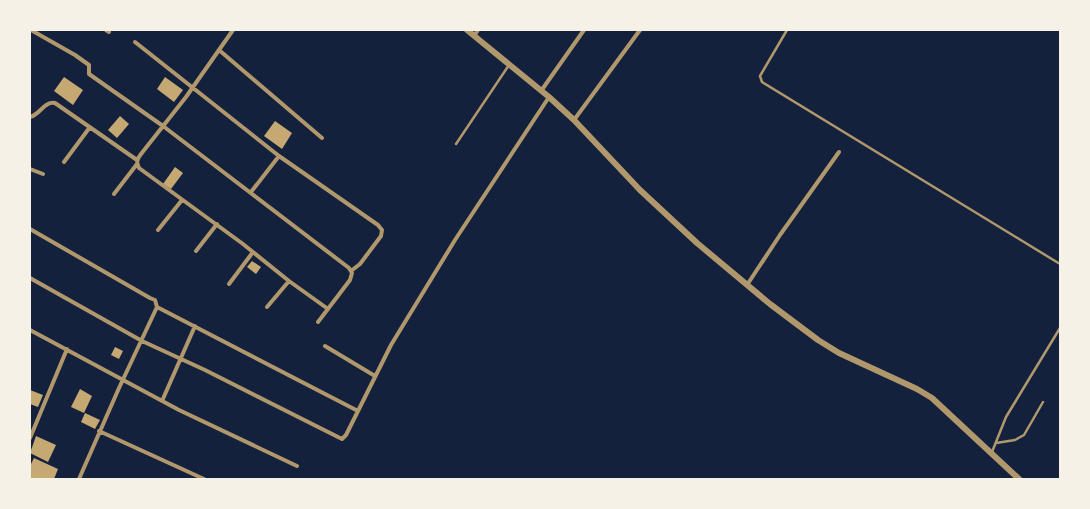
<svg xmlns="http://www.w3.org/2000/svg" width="1090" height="509" viewBox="0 0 1090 509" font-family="'PT Sans Narrow',sans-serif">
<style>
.building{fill:#c6a872}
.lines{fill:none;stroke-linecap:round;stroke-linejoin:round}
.service{stroke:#b1986c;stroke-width:2.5}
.minor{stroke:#b1986c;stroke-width:4}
.tertiary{stroke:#b1986c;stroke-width:6}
</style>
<rect width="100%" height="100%" fill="#14213d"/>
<path class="building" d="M64 77 83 90 73 105 54 91Z
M165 77 183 90 174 102 157 89Z
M120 116 129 124 117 138 108 130Z
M275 121 292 133 282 149 264 136Z
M175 167 183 173 171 189 163 184Z
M252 261 261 267 256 274 247 267Z
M115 347 123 351 119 359 111 355Z
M80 389 92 396 84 413 71 407Z
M30 390 43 395 38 407 30 404Z
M85 413 100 420 95 429 81 422Z
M36 436 56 445 48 462 30 453Z
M34 458 58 469 54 479H30V466Z"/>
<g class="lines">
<path class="service" d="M787 30 760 76 762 82 1060 264
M456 144 509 65
M996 443 1015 440 1024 435 1043 402
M992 452 1006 417 1060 328"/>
<path class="minor" d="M31 30 75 55 89 65V74L163 126 349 268 352 273 350 280 318 322
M106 30 109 32
M233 30 186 97 141 154C137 159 136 162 139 168L243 244 289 281 328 309
M474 36 478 30
M135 42 279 156 378 225 382 230 381 236 360 264 351 271
M219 50 322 138
M541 91 584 30
M30 117C40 115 44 101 55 103L137 160
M574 120 640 30
M64 162 90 127
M30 169 43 174
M251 192 279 156
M114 194 137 164
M30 229 150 298 155 300 157 307 119 388 79 479
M158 230 182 200
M196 251 217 224
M30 278 142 341 205 370 342 439 346 435 391 345 455 240 549 97
M229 284 253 252
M747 285 780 235 839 152
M157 307 358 411
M267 307 289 281
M30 330 179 410 297 466
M325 346 375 376
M162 401 195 326
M99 431 204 479
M30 438 67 349"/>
<path class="tertiary" d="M467 30 549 97 574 120 640 190 697 243 770 304 818 340 839 353 917 389 932 398 1019 479"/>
</g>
<rect width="1090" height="509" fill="none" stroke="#f6f1e7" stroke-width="62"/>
</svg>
